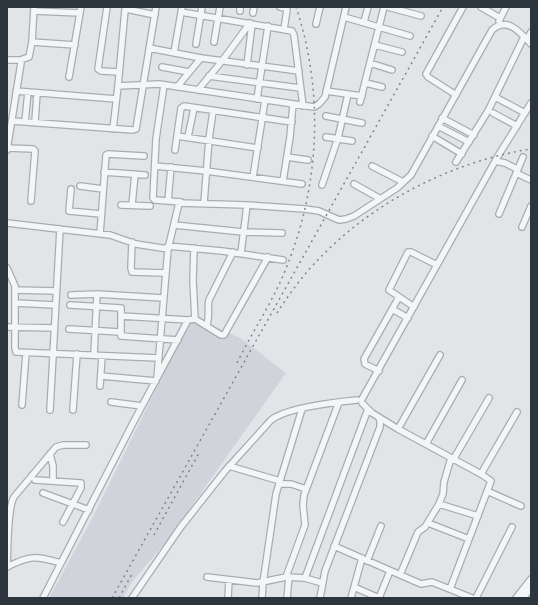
<svg xmlns="http://www.w3.org/2000/svg" width="538" height="605" viewBox="0 0 538 605" font-family="Roboto,sans-serif">
<style>
.built{fill:#d0d4da}
.lines{fill:none;stroke-linecap:round;stroke-linejoin:round}
.minor-casing{stroke:#a8acb2;stroke-width:8}
.minor{stroke:#f4f5f7;stroke-width:5.5}
.rail{stroke:#7d8690;stroke-width:1.5;stroke-dasharray:2 4;stroke-linecap:butt}
</style>
<rect width="100%" height="100%" fill="#e2e5e8"/>
<path class="built" d="M192 316 242 339 286 373 179 524 165 543 132 582 123 598H49L94 515Z"/>
<g class="lines">
<g class="minor-casing">
<path id="minor" d="M34 7 32 42 75 45
M107 7 98 69 101 71 119 72
M280 7 285 8 287 10 284 29
M388 7 421 16
M481 7 500 18
M34 11 80 13
M240 11V7
M181 12 292 31 294 35 303 106
M253 13 254 7
M344 17 410 36
M499 21 506 7
M364 22 368 7
M316 24 320 7
M527 39 531 32
M214 42 220 7
M196 44 202 7
M375 45 402 52
M149 48 201 58 299 71
M174 53 182 7
M7 60H20L21 63 7 150
M20 60 29 57 32 42
M370 63 392 70
M247 65 252 24
M162 67 189 72
M209 76 300 88
M69 77 81 7
M366 83 382 87
M164 85 156 139 153 198 155 200 181 202
M118 86 125 10 126 9 155 15
M177 87 201 58
M198 90 222 61 250 23
M16 91 116 99
M326 91 362 96
M456 95 428 77 426 74 463 7
M495 97 525 113
M257 99 268 26
M360 102 384 7
M493 113 517 126
M326 116 362 123
M442 118 474 135
M12 121 133 130 136 129 156 7
M25 122 28 92
M35 122 37 93
M438 126 469 142
M113 129 118 86 159 84 314 107 319 104 325 97 346 7
M177 136 258 148
M432 136 462 154
M188 137 194 108
M326 137 352 141
M7 148 33 149 35 151 31 201
M175 150 181 108 184 106 292 122
M287 157 308 160
M495 161 505 163 517 169
M456 162 488 111 524 37
M155 166 206 171 302 184
M372 166 403 182
M104 172 145 175
M516 173 531 180
M253 177 265 100
M283 181 290 137 293 104
M354 184 379 198
M322 185 338 138 348 94
M80 186 103 189
M71 189 69 211 101 214
M168 201 171 167
M204 203 209 139 213 111
M121 205 150 206
M132 205 135 174
M499 214 523 157
M7 223 110 235 136 244 168 249
M174 225 243 232 282 233
M522 227 531 206
M100 234 106 155 108 154 144 156
M132 242 131 268 132 272 165 273
M168 246 222 251 283 260
M194 248 193 281 195 319
M241 253 247 205
M7 268 15 286V348L16 352 159 358
M15 290 56 291
M71 295 97 294
M15 303 55 305
M70 305 121 308V336L178 340
M414 307 389 290 408 252H411L437 265
M392 309 408 318
M121 316 188 320
M207 325C210 314 207 309 209 300L233 252
M7 327 54 328
M69 329 120 332
M94 355 97 294 163 298
M379 371 365 364 364 359 399 297
M101 376 156 381
M157 378 168 249 179 203 247 205 305 209 319 211 339 220 346 219 354 216 397 188 411 175 492 30C507 16 520 32 531 44
M100 386 102 356
M362 399 498 156 531 103
M111 402 142 406
M362 403 372 413 398 429 481 474 491 481 450 589
M22 405 26 353
M50 410 60 229
M73 410 77 354
M398 429 440 355
M426 444 462 380
M50 454 53 466V481
M453 460 489 398
M229 466 280 481
M481 474 517 412
M35 480 81 483V488L63 522
M279 484H291L306 489
M487 491 521 506
M43 493 89 510
M439 504 478 516
M428 523 469 539
M334 546 421 584 432 582 472 598
M367 561 381 526
M7 567C8 551 7 509 14 497L56 447 63 445H86
M7 567C30 555 36 556 61 563
M400 575 418 532 425 527 439 504 443 494 444 482 451 458
M207 577 257 583 286 577 305 578
M286 577 305 525 303 505 304 495 339 402
M322 583 305 578 368 409
M354 587 379 598 390 571
M43 598 134 421 188 320 195 319 221 335H224L268 257
M132 598 180 528 225 471 271 420C286 408 337 402 357 400
M228 598 229 580
M262 598 263 583 276 494 302 409
M287 598 289 577
M320 598 325 571 380 427V421L379 418
M351 598 362 558
M476 598 512 527
M516 598 531 579
M523 598 531 588"/>
</g>
<use href="#minor" class="minor"/>
<path class="rail" d="M277 313C288 296 300 279 314 264 364 210 430 173 501 155 511 153 521 150 531 149
M237 363C253 330 274 300 287 266 320 184 324 91 296 7
M154 535 200 451
M112 598 443 7
M119 598 132 574"/>
</g>
<rect width="538" height="605" fill="none" stroke="#2c343e" stroke-width="16"/>
</svg>
